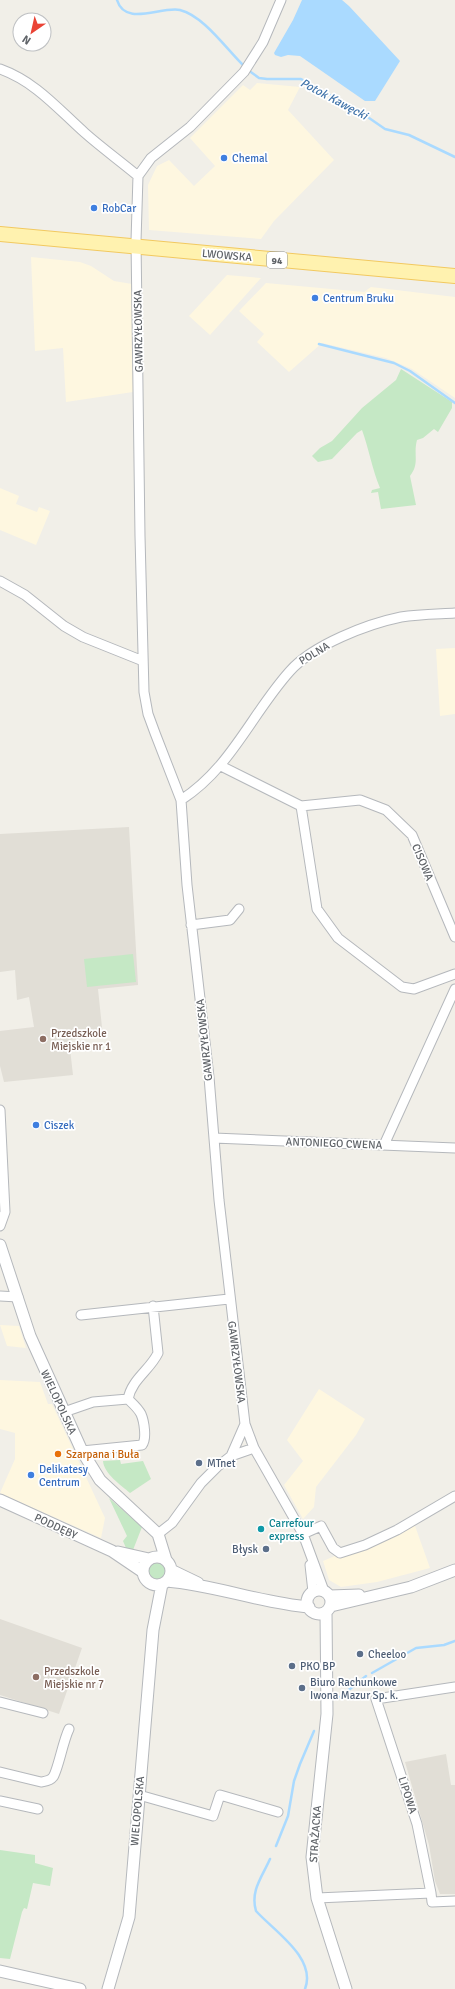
<svg xmlns="http://www.w3.org/2000/svg" width="455" height="1989" viewBox="0 0 455 1989" font-family="Signika,sans-serif">
<style>
.commercial{fill:#fef7e0}
.education{fill:#e1ded6}
.green{fill:#c5e8c5}
.water{fill:#aadaff}
.lines{fill:none;stroke-linecap:round;stroke-linejoin:round}
.stream{stroke:#aadaff;stroke-width:2.5}
.minor-casing{stroke:#b5b8bc;stroke-width:11}
.tertiary-casing{stroke:#b5b8bc;stroke-width:13}
.primary-casing{stroke:#f2c960;stroke-width:16}
.minor{stroke:#fff;stroke-width:9}
.tertiary{stroke:#fff;stroke-width:11}
.primary{stroke:#fff2af;stroke-width:14}
.shop-dot{fill:#3f7fe0;stroke:#fff;stroke-width:1.5}
.education-dot{fill:#8d6e63;stroke:#fff;stroke-width:1.5}
.food-dot{fill:#e8710a;stroke:#fff;stroke-width:1.5}
.service-dot{fill:#5c6f8a;stroke:#fff;stroke-width:1.5}
.culture-dot{fill:#0f9aa8;stroke:#fff;stroke-width:1.5}
.labels{text-anchor:middle;stroke-width:3.5;stroke-linejoin:round;paint-order:stroke}
.shield{fill:#fff;stroke:#8f9295;stroke-width:1}
.shield-label{font-size:10px;font-weight:bold;fill:#5f6368}
.shop-label{font-size:11px;fill:#366cbe;stroke:#fff;text-anchor:start}
.street-label{font-size:11px;fill:#5f6368;stroke:#fff}
.education-label{font-size:11px;fill:#785e54;stroke:#fff;text-anchor:start}
.food-label{font-size:11px;fill:#c56008;stroke:#fff;text-anchor:start}
.service-label{font-size:11px;fill:#4e5e75;stroke:#fff;text-anchor:start}
.culture-label{font-size:11px;fill:#0d838f;stroke:#fff;text-anchor:start}
.water-label{font-size:12px;font-style:italic;fill:#4174aa;stroke:#fff}
</style>
<rect width="100%" height="100%" fill="#f1efe8"/>
<path class="commercial" d="M257 83 300 87 288 110 334 160 274 221 261 239 149 230 148 185 157 166 169 160 194 186 215 166 190 138 243 85 250 90Z
M31 257 80 262 91 266 114 281 132 284 133 392 66 402 63 348 35 351Z
M227 275 261 278 210 335 189 316Z
M266 283 364 292 371 287 455 297V398L412 369 386 358 322 343 289 372 257 342 264 334 239 311Z
M0 488 19 496 16 504 37 512 39 507 50 511 36 545 0 530Z
M455 648V714L440 716 436 649Z
M0 1325 19 1326 26 1348 7 1346Z
M0 1380 40 1382 48 1404H52L105 1518 101 1538 0 1493 15 1459V1433L0 1429Z
M319 1389 365 1419 356 1435 316 1487 314 1507 303 1519 284 1485 303 1461 287 1440Z
M414 1523 430 1568 377 1582 341 1587 329 1580 323 1561Z"/>
<path class="education" d="M129 827 138 985 98 989 103 1037 69 1040 73 1075 4 1082 0 1066V1031L34 1027 29 997 17 1000 15 970 0 972V834Z
M0 1619 82 1648 59 1714 0 1695Z
M446 1754 451 1785H455V1894H440L435 1881 429 1845 405 1762Z"/>
<path class="green" d="M401 369 452 402V408L438 432 434 429 423 438 417 440C413 455 420 463 410 476L416 505 381 509 378 492 371 493 372 490 380 488C372 469 369 449 362 430L357 433 332 459 318 462 312 456 320 448 332 441 362 408 396 380Z
M133 954 136 982 87 987 84 959Z
M120 1460 121 1464 143 1461 151 1479 130 1493C121 1485 104 1474 103 1461Z
M109 1498 142 1527 133 1550 126 1548 123 1541 127 1536Z
M148 1571a9 9 0 1 1 18 0a9 9 0 1 1-18 0Z
M0 1850 35 1855V1863L53 1868 50 1886 33 1883 27 1909 24 1908 22 1912 10 1959 0 1958Z"/>
<path class="water" d="M302 0H342L349 6 400 61 375 101H365L300 56 288 55 281 57 275 55 274 53 293 20Z"/>
<g class="lines">
<path class="stream" d="M117 0C125 27 161 6 180 10 204 16 227 50 244 66
M248 70 259 78 267 79H301L359 111 385 129 409 135 455 157
M319 344 394 363 410 371 455 403
M372 1673 416 1648 444 1645 455 1641
M340 1697 366 1676
M276 1846 288 1816 294 1781 300 1764 314 1731
M270 1859C262 1877 250 1891 256 1911 274 1931 317 1958 305 1989"/>
<g class="minor-casing">
<path id="minor" d="M0 69C36 82 58 109 85 133 102 148 120 161 138 176L136 241 140 536 144 692 148 714 155 733 181 800 187 885 209 1077 219 1200 245 1424 254 1448 303 1534 324 1591
M138 176 151 158 190 127 244 72 263 42 281 0
M0 581 25 595 64 626 83 637 143 661
M221 766 301 806 360 800 386 810 412 835 455 937
M181 800C231 768 252 713 290 671 313 645 367 624 401 617 418 614 437 614 455 613
M301 806 317 909 338 938 402 987 414 989 455 974
M191 925 230 920 239 909
M0 1110 5 1212 0 1226
M214 1138 455 1148
M384 1145 455 989
M0 1296 18 1297
M81 1315 229 1299
M64 1412 93 1402 128 1399C132 1379 150 1370 158 1353L153 1306
M82 1451 142 1445C147 1439 144 1421 141 1414 138 1408 132 1403 128 1399
M231 1456 245 1424
M158 1534 172 1523 201 1483 217 1467 231 1456 254 1448
M303 1534 321 1526 333 1548 340 1553 365 1545 397 1530 455 1496
M310 1565 313 1592
M0 1702 43 1713
M0 1772 41 1782C46 1781 50 1781 53 1777 58 1770 63 1741 69 1729
M139 1795 213 1816 220 1795 278 1812
M0 1801 38 1809
M431 1893 417 1824 376 1699 455 1687
M317 1898 431 1893 432 1902 455 1901"/>
</g>
<g class="tertiary-casing">
<path id="tertiary" d="M0 1245 30 1336 82 1451 100 1480 158 1534 166 1560
M0 1500 112 1551 143 1572
M118 1552 149 1559
M143 1571a14 14 0 1 1 28 0a14 14 0 1 1-28 0Z
M171 1570 198 1583
M167 1581C215 1585 261 1603 309 1607
M307 1602a12 12 0 1 1 24 0a12 12 0 1 1-24 0Z
M330 1596 359 1595
M331 1606 411 1587 455 1570
M326 1612 327 1714 312 1857 317 1898 346 1989
M0 1971 80 1989
M108 1989 129 1917 153 1630 162 1584"/>
</g>
<g class="primary-casing">
<path id="primary" d="M0 234 455 276"/>
</g>
<use href="#minor" class="minor"/>
<use href="#tertiary" class="tertiary"/>
<use href="#primary" class="primary"/>
</g>
<g class="shop-dot">
<circle cx="224" cy="158" r="4"/>
<circle cx="94" cy="208" r="4"/>
<circle cx="315" cy="298" r="4"/>
<circle cx="36" cy="1125" r="4"/>
<circle cx="31" cy="1475" r="4"/>
</g>
<g class="education-dot">
<circle cx="43" cy="1039" r="4"/>
<circle cx="36" cy="1677" r="4"/>
</g>
<circle class="food-dot" cx="58" cy="1454" r="4"/>
<g class="service-dot">
<circle cx="199" cy="1463" r="4"/>
<circle cx="266" cy="1549" r="4"/>
<circle cx="360" cy="1654" r="4"/>
<circle cx="292" cy="1666" r="4"/>
<circle cx="302" cy="1688" r="4"/>
</g>
<circle class="culture-dot" cx="261" cy="1529" r="4"/>
<g class="labels">
<rect class="shield" x="267" y="252" width="20" height="16" rx="3"/>
<g class="shield-label">
<text x="277" y="264">94</text>
</g>
<g class="shop-label">
<text x="232" y="162">Chemal</text>
<text x="102" y="212">RobCar</text>
<text x="323" y="302">Centrum Bruku</text>
<text x="44" y="1129">Ciszek</text>
<text x="39" y="1473">Delikatesy<tspan x="39" dy="13">Centrum</tspan></text>
</g>
<g class="street-label">
<text transform="translate(227 255) rotate(5)" y="4">LWOWSKA</text>
<text transform="translate(138 331) rotate(-91)" y="4">GAWRZYŁOWSKA</text>
<text transform="translate(314 653) rotate(-31)" y="4">POLNA</text>
<text transform="translate(423 862) rotate(67)" y="4">CISOWA</text>
<text transform="translate(204 1040) rotate(-96)" y="4">GAWRZYŁOWSKA</text>
<text transform="translate(334 1143) rotate(2)" y="4">ANTONIEGO CWENA</text>
<text transform="translate(237 1362) rotate(83)" y="4">GAWRZYŁOWSKA</text>
<text transform="translate(59 1402) rotate(65)" y="4">WIELOPOLSKA</text>
<text transform="translate(56 1526) rotate(25)" y="4">PODDĘBY</text>
<text transform="translate(408 1795) rotate(72)" y="4">LIPOWA</text>
<text transform="translate(137 1811) rotate(-85)" y="4">WIELOPOLSKA</text>
<text transform="translate(315 1834) rotate(-86)" y="4">STRAŻACKA</text>
</g>
<g class="education-label">
<text x="51" y="1037">Przedszkole<tspan x="51" dy="13">Miejskie nr 1</tspan></text>
<text x="44" y="1675">Przedszkole<tspan x="44" dy="13">Miejskie nr 7</tspan></text>
</g>
<g class="food-label">
<text x="66" y="1458">Szarpana i Buła</text>
</g>
<g class="service-label">
<text x="207" y="1467">MTnet</text>
<text x="258" y="1553" text-anchor="end">Błysk</text>
<text x="368" y="1658">Cheeloo</text>
<text x="300" y="1670">PKO BP</text>
<text x="310" y="1686">Biuro Rachunkowe<tspan x="310" dy="13">Iwona Mazur Sp. k.</tspan></text>
</g>
<g class="culture-label">
<text x="269" y="1527">Carrefour<tspan x="269" dy="13">express</tspan></text>
</g>
<g class="water-label">
<text transform="translate(334 99) rotate(28)" y="4">Potok Kawęcki</text>
</g>
</g>
<g transform="translate(32 32) rotate(214)"><circle r="19" fill="#ffffff" stroke="#bfc1c3"/>
<path d="M0-3L7 15L0 10L-7 15Z" fill="#ea4335"/>
<text y="-6" font-size="11" font-weight="bold" text-anchor="middle" fill="#5f6368">N</text>
</g>
</svg>
